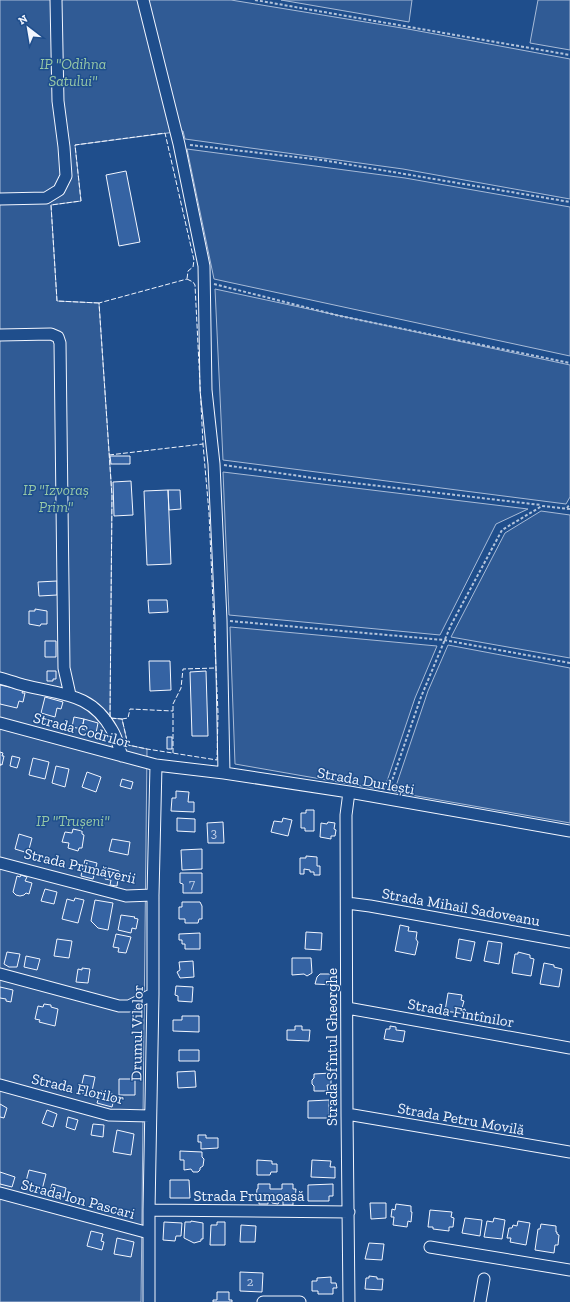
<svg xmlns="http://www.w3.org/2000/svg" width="570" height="1302" viewBox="0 0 570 1302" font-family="'Zilla Slab',serif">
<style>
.built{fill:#305b95;stroke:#a8bbd7}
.building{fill:#3563a3;stroke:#f2f6ff}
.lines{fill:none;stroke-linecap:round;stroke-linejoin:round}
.minor-casing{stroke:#f2f6ff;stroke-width:13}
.path{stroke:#b3c4dc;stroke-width:2;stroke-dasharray:3 2;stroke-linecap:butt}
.minor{stroke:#1f4e8c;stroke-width:11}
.fence{stroke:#f2f6ff;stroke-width:1;stroke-dasharray:5 2;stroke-linecap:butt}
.labels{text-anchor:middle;stroke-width:3;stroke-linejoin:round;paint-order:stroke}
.number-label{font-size:13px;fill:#c3d1e8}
.park-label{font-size:15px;font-style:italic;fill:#97c8a6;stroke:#1f4e8c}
.street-label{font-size:15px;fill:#f2f6ff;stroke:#1f4e8c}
</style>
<rect width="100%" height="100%" fill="#1f4e8c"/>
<path class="built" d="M0 0H231L408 29 570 59V199L403 169 185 139 183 131 75 145 81 201 51 205 57 301 99 303 112 496 110 718 122 719 128 745 147 749 141 1302H0Z
M281 0H412L409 22Z
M538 0H570V50L530 43Z
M187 149 405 178 570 207V356L214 279Z
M215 289 570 365V497L566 504 223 460Z
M223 472 528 509 496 524 440 635 229 615Z
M541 511 570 515V658L451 637 505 533Z
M230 627 437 646 415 698 384 790 235 764Z
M448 645 570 668V823L394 792 428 691Z"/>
<path class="building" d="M126 171 140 242 119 246 106 175Z
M110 456H130V464H111Z
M131 481 133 515 114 516 113 482Z
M168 490H180L181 509 169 510Z
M168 490 171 564 147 565 144 491Z
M57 581V595L39 596 38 582Z
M148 600H167L168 612 149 613Z
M35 609 47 611V624H41L40 626 29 624V611H35Z
M45 641H56V657H45Z
M149 661H170L171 690 150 691Z
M47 671H56V679H53V681H47Z
M206 671 208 736H192L190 672Z
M0 685 23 690 22 693H25L23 702 19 701 17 708 0 704Z
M45 697 63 702 61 709 57 708 55 717 41 713Z
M74 717 84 719 82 729 72 727Z
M84 719 98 723 96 733 82 729Z
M167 737H172V749H167Z
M0 752 3 753 2 756H4L2 765 0 764V766Z
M12 756 20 758 17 768 10 766Z
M33 758 49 762 45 779 29 775Z
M56 766 69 769 65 787 52 783Z
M87 772 101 777 96 792 82 787Z
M122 779 133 782 131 789 120 786Z
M176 791 189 792 188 802H194V812L171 811 172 798H176Z
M306 810H314V831H305V828H301V813H306Z
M177 818 195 819V832L177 831Z
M283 818 292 820 288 836 271 832 274 821 282 822Z
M223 822 224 843H208L207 823Z
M328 822 335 823 334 829 336 830 335 836H331V839L320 837 321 823 327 824Z
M73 829 82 831V834L84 835 82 848H79L78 851 68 848 69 843 62 842 65 832 72 833Z
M19 834 32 838 28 853 15 849Z
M112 839 130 842 128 855 109 851Z
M202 849V869L182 870 181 850Z
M306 856 317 857V866H320V875H314V872H310V870L304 869V874H300V858H306Z
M85 860 97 863 93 879 81 876Z
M108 868 119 871 117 886 110 885 111 880 105 879Z
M180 873H202V893H183V884L180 883Z
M21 875 27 877 25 881 32 883 29 894 26 893 24 895 20 896 16 895 13 892 17 876 20 877Z
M45 889 57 892 54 904 41 901Z
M75 898 84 900 78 923 62 919 67 899 74 901Z
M95 900 113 903 108 930 98 928 91 921Z
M182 902H200L202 906V919H199L198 923H185V919H179V907H182Z
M121 915 135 917 134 918 138 919 136 929 132 928 131 933 118 930Z
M400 925 409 927 408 931 417 932 416 939 418 942 415 955 395 951Z
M306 932 322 933 321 950 305 949Z
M200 933V949H185V944H182V940H179V934Z
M116 934 131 937 126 953 118 952 119 948 113 947Z
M57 939 72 941 69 958 54 956Z
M459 939 475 942 471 961 456 958Z
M488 941 502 943 499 964 484 961Z
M7 952 20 954 17 967H9L4 964Z
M518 952 530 955V958L534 959 531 976 512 973 515 954H518Z
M26 956 40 959 37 970 24 967Z
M292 958H311L312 973 307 976 304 974 292 975Z
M193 961 194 977 180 978 177 972 180 970 179 962Z
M544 963 554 965V967L562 969 559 987 540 984Z
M82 968 90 969 88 983 76 982 78 969 82 970Z
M320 974H336L334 985 315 984 317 977Z
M176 986 193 987 192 1002 178 1001V996L175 995Z
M0 987 13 990 11 1002 6 1001V999L0 998Z
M448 993 462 995 461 1000 464 1001 462 1008H460L459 1013 445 1011Z
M44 1004 51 1005V1007L58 1009 55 1026 39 1022 40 1020 35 1019 38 1006 43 1007Z
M182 1016H199V1032L173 1031V1020H182Z
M295 1026H302V1030H310L309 1041 287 1040V1030H295Z
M390 1026 396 1027V1030L405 1031 403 1042 384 1039 386 1029H390Z
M179 1050H199V1061H179Z
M195 1071 196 1087 178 1088 177 1072Z
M331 1073V1085H327L328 1091H314V1086L312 1084V1080L314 1078V1074Z
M84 1075 95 1077 91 1096 83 1094 84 1088H81Z
M119 1079H135V1095H119Z
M101 1091 115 1095 112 1107 97 1103Z
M329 1100V1118H308V1101Z
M0 1104 7 1108 4 1118 0 1117Z
M47 1110 57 1114 53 1127 42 1123Z
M68 1117 78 1120 75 1130 66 1127Z
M93 1124 104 1125 103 1137 91 1135Z
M117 1130 134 1134 131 1155 113 1152Z
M198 1135H206V1138H218V1148L201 1149V1142H198Z
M180 1151 202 1152V1157L204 1159 203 1166 200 1168V1170L198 1172H193L191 1169 184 1170V1160H180Z
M257 1160 272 1161V1164H277V1172H271L270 1175H257Z
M312 1160 331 1161 330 1167H335V1178L311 1177Z
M29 1170 46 1174 41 1194 24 1189Z
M0 1172 15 1177 12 1187 0 1184Z
M170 1180H189L190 1198H170Z
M52 1184 66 1188 64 1197 59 1195 58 1199 49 1196Z
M258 1184H270V1189H282V1184H293V1189H296L295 1199H293V1205H283V1199H281L278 1204 272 1203 271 1198H268V1204H259V1199H256L257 1189H258Z
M333 1184V1196H329V1201H308V1185Z
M370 1203H386V1218L371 1219Z
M396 1204 411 1206V1212H412L411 1222 408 1221 407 1227 393 1225 394 1217H391L392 1209 395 1210Z
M430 1210 452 1212 451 1217 454 1218 453 1227H449V1231L433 1229V1227H428Z
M465 1218 482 1220 480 1236 462 1233Z
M494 1218 505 1220 502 1239 484 1237 487 1221 493 1222Z
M191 1221 203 1223V1239H201V1241L194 1243 184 1238 185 1222H191Z
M518 1221 530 1223 526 1245 510 1242 511 1238H507L509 1228H512L513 1225 517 1226Z
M164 1222 182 1223 181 1236H176L175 1241 163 1240Z
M217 1222H225V1245H210L211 1225H217Z
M541 1224 556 1226V1232H557V1234L559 1235 558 1245H555L554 1253 535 1250 538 1229H540Z
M241 1225 256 1226 255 1242H240Z
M91 1231 103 1234 101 1241 104 1242 102 1250 87 1246Z
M117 1238 134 1242 131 1257 114 1254Z
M369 1243 384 1244 382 1260 365 1259Z
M240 1272 263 1273 262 1292 240 1291Z
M369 1276 377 1277V1279H383L382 1290 365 1289 366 1278H369Z
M331 1277V1283H336L337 1288H333V1294H318V1291H312V1281H317V1278Z
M217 1292H229V1300H232V1302H213V1300H217Z"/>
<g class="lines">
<g class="minor-casing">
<path id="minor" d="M143 0 179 144 204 266 206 390 214 464 221 620 224 773
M0 199 46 198 59 190 66 176 64 147 58 101 56 0
M0 335 51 334 58 337 60 343 64 668 70 695
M0 678C8 680 16 683 23 685 61 695 91 692 112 730 117 738 119 748 122 756
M0 723 156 765 224 773 349 792 570 831
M349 792 346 815 347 1114 349 1302
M0 863 126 896 153 895
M347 903 370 906 570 942
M0 974 119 1006H129L153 994
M347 1008 570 1048
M0 1085 109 1115 150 1116
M347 1114 570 1152
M0 1193 149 1233
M149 1210 349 1212
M430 1247 570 1270
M149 1302V1210L153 994V895L156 765
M263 1302H300
M480 1302 484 1279"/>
</g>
<path class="path" d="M255 0 570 55
M190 145 322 160 570 202
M214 284 340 316 570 363
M224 465 320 479 541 505
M567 508 570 504
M230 621 444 640 570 663
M389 789 421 697 451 625 502 530 542 506 570 509"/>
<use href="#minor" class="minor"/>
<path class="fence" d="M187 279 193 282 195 285 203 444 209 513 218 713 217 760 147 749 128 745 122 719 110 718 112 496 99 303Z
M99 303 57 301 51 205 81 201 75 145 165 133 194 260 193 267 188 271 187 279
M109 455 203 444
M122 719 128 718 130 709 173 711
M173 753V704L181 688 183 669 216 668"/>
</g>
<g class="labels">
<g class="number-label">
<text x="214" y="837">3</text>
<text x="192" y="888">7</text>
<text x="250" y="1286">2</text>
</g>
<g class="park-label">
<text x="73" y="69">IP "Odihna<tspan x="73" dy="17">Satului"</tspan></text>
<text x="56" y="495">IP "Izvoraș<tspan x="56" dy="17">Prim"</tspan></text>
<text x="73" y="826">IP "Trușeni"</text>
</g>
<g class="street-label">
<text transform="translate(82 730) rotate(15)" y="5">Strada Codrilor</text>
<text transform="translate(366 781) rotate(10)" y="5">Strada Durlești</text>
<text transform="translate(80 866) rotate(13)" y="5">Strada Primăverii</text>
<text transform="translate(461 907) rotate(10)" y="5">Strada Mihail Sadoveanu</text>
<text transform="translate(461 1013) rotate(10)" y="5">Strada Fîntînilor</text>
<text transform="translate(137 1033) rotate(-89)" y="5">Drumul Vilelor</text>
<text transform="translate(332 1047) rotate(-90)" y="5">Strada Sfîntul Gheorghe</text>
<text transform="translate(78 1089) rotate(13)" y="5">Strada Florilor</text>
<text transform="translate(461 1119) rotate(10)" y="5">Strada Petru Movilă</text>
<text x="249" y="1201">Strada Frumoasă</text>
<text transform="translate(78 1199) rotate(15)" y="5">Strada Ion Pascari</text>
</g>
</g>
<g transform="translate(28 28) rotate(329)" stroke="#1f4e8c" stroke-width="3" paint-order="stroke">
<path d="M0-3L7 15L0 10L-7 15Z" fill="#f2f6ff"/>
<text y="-6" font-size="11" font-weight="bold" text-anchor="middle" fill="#f2f6ff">N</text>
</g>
</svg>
